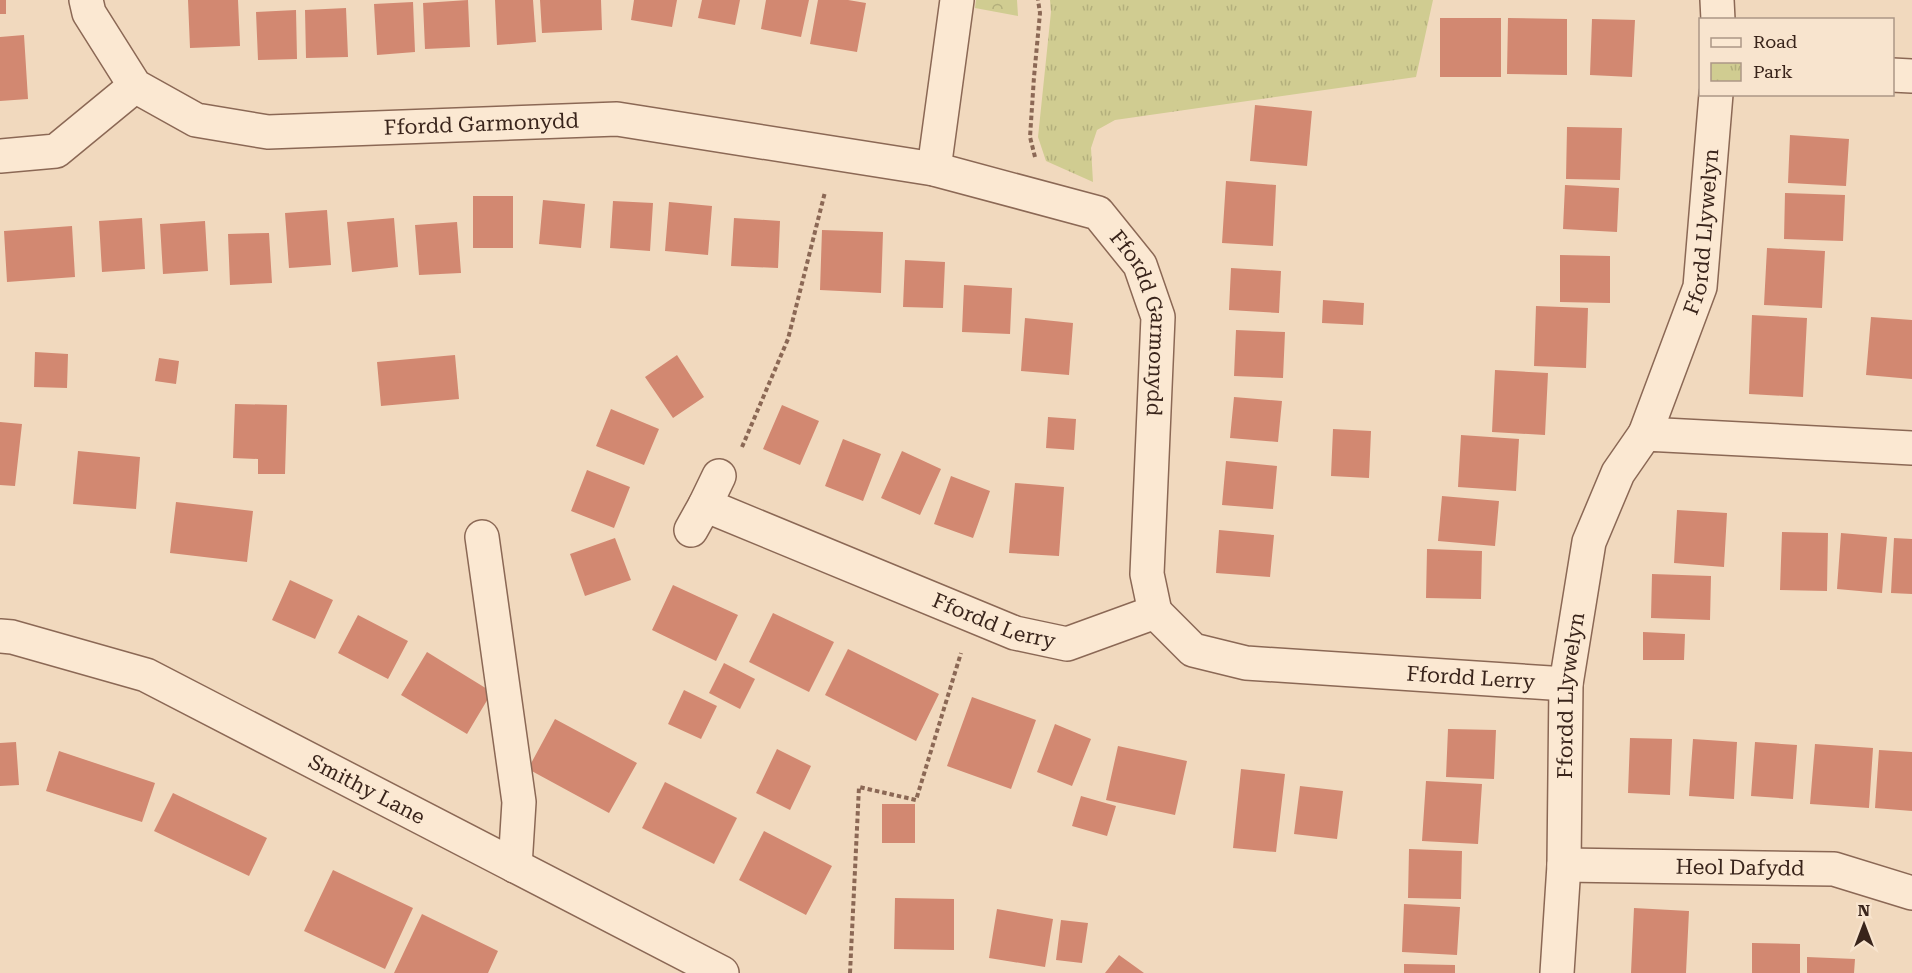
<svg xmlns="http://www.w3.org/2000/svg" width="1912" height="973" viewBox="0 0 1912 973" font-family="'Roboto Serif',serif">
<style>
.forest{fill:url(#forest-crowns)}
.park{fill:url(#park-tufts)}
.building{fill:#d28871}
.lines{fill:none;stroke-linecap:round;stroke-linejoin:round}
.minor-casing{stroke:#8b6855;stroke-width:36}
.path{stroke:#8b6855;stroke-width:4;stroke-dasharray:4.5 3;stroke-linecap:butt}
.minor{stroke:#fbe8d2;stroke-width:33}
.labels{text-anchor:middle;stroke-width:4.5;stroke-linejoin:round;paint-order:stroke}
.street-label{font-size:21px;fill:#39241b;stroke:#f8e4ce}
</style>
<defs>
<pattern id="forest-crowns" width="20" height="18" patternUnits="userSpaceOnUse" patternTransform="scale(1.5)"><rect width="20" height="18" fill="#d0cc91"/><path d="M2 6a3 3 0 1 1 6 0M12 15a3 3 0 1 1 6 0" fill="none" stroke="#b3af7c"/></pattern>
<pattern id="park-tufts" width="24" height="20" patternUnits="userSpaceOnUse" patternTransform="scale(1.5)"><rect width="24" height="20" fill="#d0cc91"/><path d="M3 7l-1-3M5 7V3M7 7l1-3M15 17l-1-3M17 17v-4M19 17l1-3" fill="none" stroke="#b3af7c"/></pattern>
</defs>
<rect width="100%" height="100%" fill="#f1d9be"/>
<path class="forest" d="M976 0H1017L1018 16 975 8Z"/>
<path class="park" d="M1050 0H1433L1416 77 1115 120 1097 130 1091 148 1093 182 1046 161 1038 137 1051 12Z"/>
<path class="building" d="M0 0H6V14H0Z
M188 0H238L240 46 190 48Z
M468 0 470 47 425 49 423 3Z
M495 0H533L536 42 497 45Z
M540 0H601L602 30 542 33Z
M634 0H677L672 27 631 20Z
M702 0H740L735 25 698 18Z
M766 0H809L801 37 761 29Z
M818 0H848L866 3 857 52 810 44Z
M413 2 415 52 377 55 374 4Z
M346 8 348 57 306 58 305 10Z
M296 10 297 59 258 60 256 12Z
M1440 18H1501V77H1440Z
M1508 18 1567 19V75L1507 74Z
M1592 19 1635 20 1632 77 1590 75Z
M24 35 28 99 0 101V37Z
M1255 105 1312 111 1307 166 1250 161Z
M1567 127 1622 128 1620 180 1566 179Z
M1790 135 1849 139 1846 186 1788 183Z
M1226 181 1276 185 1273 246 1222 243Z
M1565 185 1619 188 1617 232 1563 229Z
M1785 193 1845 195 1843 241 1784 239Z
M473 196H513V248H473Z
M543 200 585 204 581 248 539 244Z
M613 201 653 203 650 251 610 248Z
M669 202 712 206 708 255 665 251Z
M327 210 331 265 289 268 285 213Z
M142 218 145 269 102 272 99 221Z
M394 218 398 267 352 272 347 222Z
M734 218 780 221 778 268 731 266Z
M205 221 208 271 163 274 160 224Z
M457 222 461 273 419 275 415 225Z
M72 226 75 277 7 282 4 231Z
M822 230 883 232 881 293 820 290Z
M269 233 272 283 230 285 228 234Z
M1767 248 1825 251 1822 308 1764 305Z
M1560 255 1610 256V303L1560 302Z
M905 260 945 262 943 308 903 307Z
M1231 268 1281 271 1279 313 1229 310Z
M964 285 1012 288 1010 334 962 332Z
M1323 300 1364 303 1363 325 1322 323Z
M1536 306 1588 308 1586 368 1534 366Z
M1752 315 1807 318 1803 397 1749 394Z
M1871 317 1912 320V379L1866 375Z
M1025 318 1073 323 1069 375 1021 371Z
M1236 330 1285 332 1283 378 1234 376Z
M35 352 68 354 67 388 34 387Z
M455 355 459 399 381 406 377 362Z
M677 355 704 397 673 418 645 377Z
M159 358 179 361 176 384 155 381Z
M1495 370 1548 373 1545 435 1492 432Z
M1234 397 1282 401 1278 442 1230 438Z
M235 404 287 405 285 474H258V459L233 458Z
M782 405 819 421 800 465 763 449Z
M611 409 659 429 644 465 596 446Z
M1048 417 1076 419 1074 450 1046 448Z
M0 422 22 424 15 486 0 485Z
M1333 429 1371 431 1369 478 1331 476Z
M1461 435 1519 439 1516 491 1458 487Z
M843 439 881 454 863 501 825 486Z
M78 451 140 457 136 509 73 504Z
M902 451 941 469 920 515 881 498Z
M1226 461 1277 466 1273 509 1222 505Z
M587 470 630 487 614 528 571 511Z
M951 476 990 491 973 538 934 524Z
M1015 483 1064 487 1059 556 1009 553Z
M1442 496 1499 501 1495 546 1438 541Z
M176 502 253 511 247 562 170 553Z
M1677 510 1727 513 1724 567 1674 563Z
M1219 530 1274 535 1270 577 1216 573Z
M1782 532 1828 533 1827 591 1780 590Z
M1841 533 1887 537 1882 593 1837 589Z
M615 538 631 580 585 596 570 554Z
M1894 538 1912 539V594L1891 593Z
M1427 549 1482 551 1481 599 1426 598Z
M1652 574 1711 576 1710 620 1651 618Z
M290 580 333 600 315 639 272 620Z
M673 585 738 615 716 661 652 630Z
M773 613 834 642 809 692 749 662Z
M358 615 408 641 388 679 338 653Z
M1643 632 1685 634 1684 660H1643Z
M848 649 939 694 916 741 825 695Z
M427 652 492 692 467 734 401 695Z
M724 663 755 679 740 709 709 693Z
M684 690 717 706 701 739 668 724Z
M972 697 1036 720 1011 789 947 766Z
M555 719 637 763 609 813 528 769Z
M1055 724 1091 739 1072 786 1037 772Z
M1448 729 1496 730 1494 779 1446 777Z
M1630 738 1672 739 1670 795 1628 793Z
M1693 739 1737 742 1734 799 1689 796Z
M16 742 19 785 0 786V743Z
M1755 742 1797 745 1793 799 1751 796Z
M1815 744 1873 748 1869 808 1810 804Z
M1118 746 1187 761 1175 815 1106 800Z
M777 749 811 766 790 810 756 793Z
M1879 750 1912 752V811L1875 808Z
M59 751 155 783 142 822 46 791Z
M1241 769 1285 774 1276 852 1233 848Z
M1426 781 1482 784 1478 844 1422 841Z
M665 782 737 818 714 864 642 828Z
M1300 786 1343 791 1337 839 1294 834Z
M173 793 267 838 249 876 154 831Z
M1081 796 1116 806 1107 836 1072 826Z
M882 804H915V843H882Z
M764 831 832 866 806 915 739 880Z
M1409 849 1462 851 1461 899 1408 898Z
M333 870 413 908 385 969 304 931Z
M895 898 954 899V950L894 949Z
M1404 904 1460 907 1457 955 1402 952Z
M1634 908 1689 911 1686 973H1631Z
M997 909 1053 919 1045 967 989 958Z
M422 914 498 951 488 973H394Z
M1061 920 1088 923 1082 963 1056 960Z
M1752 943 1800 944V973H1752Z
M1119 955 1144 973H1105Z
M1807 957 1855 959 1854 973H1807Z
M1404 964 1455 965V973H1404Z"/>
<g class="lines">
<g class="minor-casing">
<g id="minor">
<path id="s1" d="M86 0 89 13 135 86 196 120 268 132 617 119 934 169 1098 213 1140 265 1158 317 1147 574 1155 612"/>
<path d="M1717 0 1718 20"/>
<path d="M1892 75 1912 76"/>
<path d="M0 156 56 151 135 86"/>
<path d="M934 169 957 0"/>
<path id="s2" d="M1645 434 1700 287 1716 94"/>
<path id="s3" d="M719 476 705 505 1015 633 1067 644 1155 612 1193 650 1246 663 1566 684"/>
<path d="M691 530 705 505"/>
<path d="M482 537 519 802 515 866"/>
<path id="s4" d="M0 636 12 637 146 675 722 973"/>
<path id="s5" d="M1564 865 1834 869 1912 893"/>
<path id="s6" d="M1557 973 1564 865 1566 684 1589 542 1618 473 1645 434 1912 448"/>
</g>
</g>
<path class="path" d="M1035 157 1030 137 1034 77 1040 13 1038 0
M742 447 788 339 825 192
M850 973 859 787 916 800 961 653"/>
<use href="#minor" class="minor"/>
</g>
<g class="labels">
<g class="street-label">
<text dy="7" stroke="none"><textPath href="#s1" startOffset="456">Ffordd Garmonydd</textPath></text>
<text dy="7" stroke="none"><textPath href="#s2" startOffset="212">Ffordd Llywelyn</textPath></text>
<text dy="7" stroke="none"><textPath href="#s1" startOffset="1206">Ffordd Garmonydd</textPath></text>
<text dy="7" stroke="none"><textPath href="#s3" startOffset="344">Ffordd Lerry</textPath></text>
<text dy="7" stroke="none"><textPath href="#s3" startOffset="848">Ffordd Lerry</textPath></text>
<text dy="7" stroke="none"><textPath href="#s6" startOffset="278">Ffordd Llywelyn</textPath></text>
<text dy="7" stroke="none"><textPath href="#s4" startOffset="400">Smithy Lane</textPath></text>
<text dy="7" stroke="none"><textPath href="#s5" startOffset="176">Heol Dafydd</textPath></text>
</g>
</g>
<rect x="1699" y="18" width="195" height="78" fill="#f8e4ce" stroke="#ac9786" stroke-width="1.5"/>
<rect x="1711" y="38" width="30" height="9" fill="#fbe8d2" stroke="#ac9786" stroke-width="1.5"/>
<text x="1753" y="48" font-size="18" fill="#39241b">Road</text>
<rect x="1711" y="63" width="30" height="18" fill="url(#park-tufts)" stroke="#ac9786" stroke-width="1.5"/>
<text x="1753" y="78" font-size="18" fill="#39241b">Park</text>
<g transform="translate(1864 925)" stroke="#f8e4ce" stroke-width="4.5" paint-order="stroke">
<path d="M0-4.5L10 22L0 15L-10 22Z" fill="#39241b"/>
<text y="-9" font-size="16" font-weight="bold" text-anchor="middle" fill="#39241b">N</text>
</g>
</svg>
